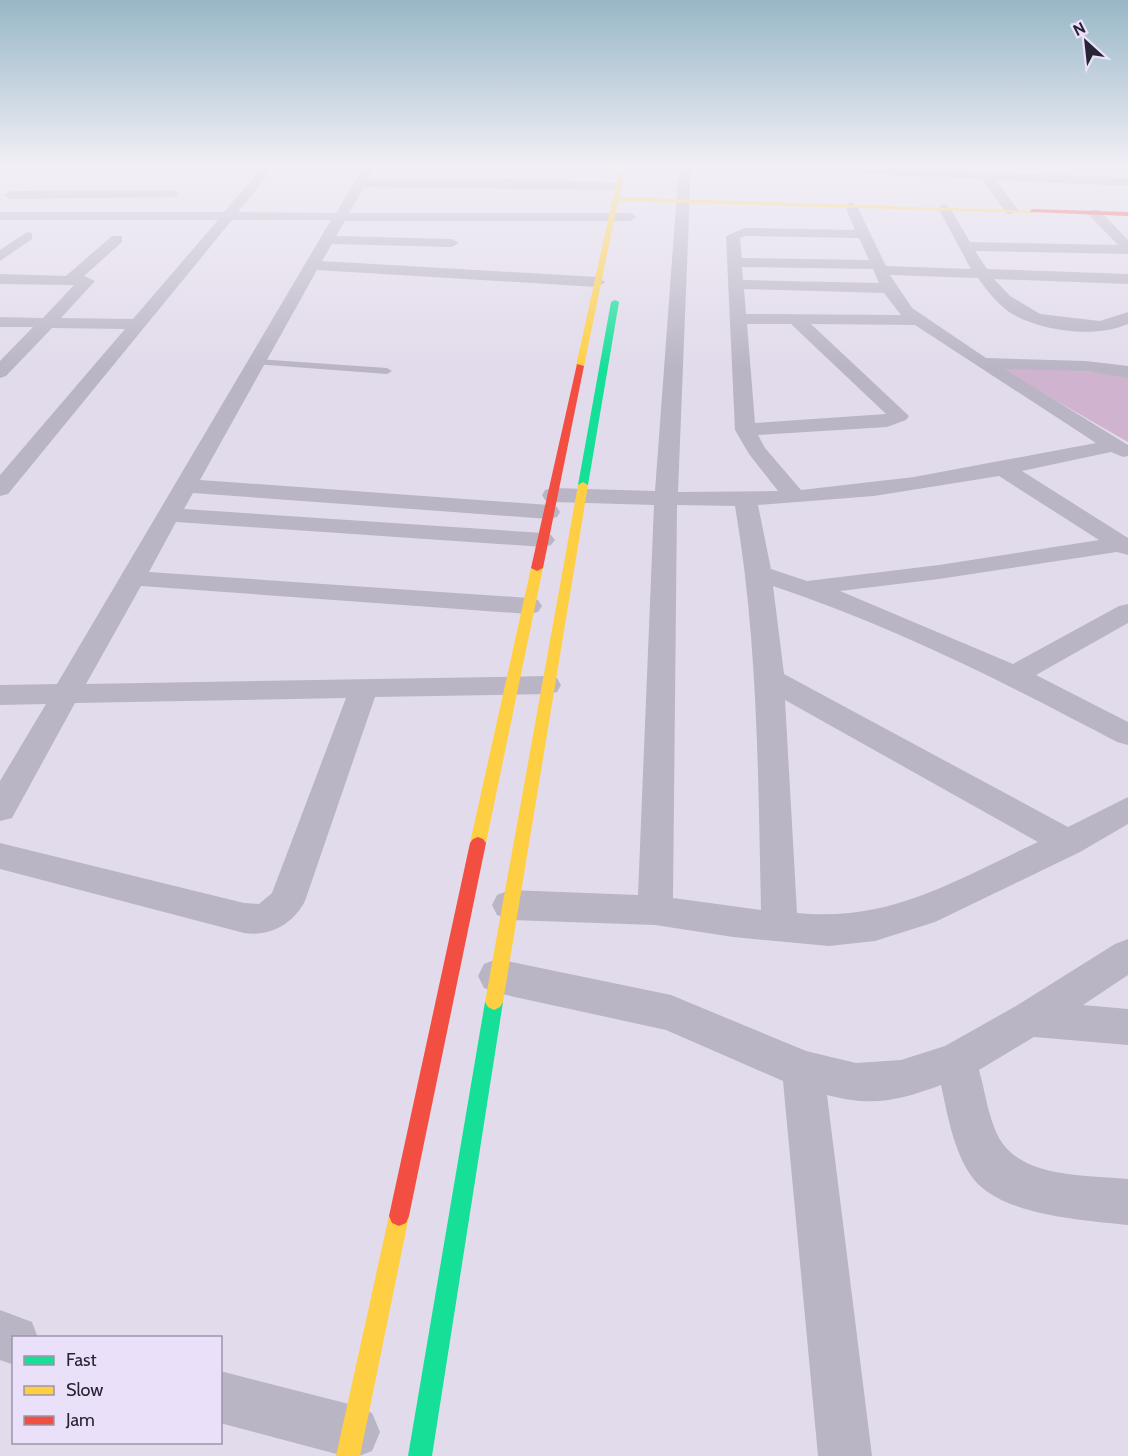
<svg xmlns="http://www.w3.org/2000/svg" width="1128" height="1456" viewBox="0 0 1128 1456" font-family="Cabin,sans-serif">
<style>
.green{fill:#d0b3ce}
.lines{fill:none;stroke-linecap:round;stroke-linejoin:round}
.lane{fill:#bab5c4;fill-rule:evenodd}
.street{fill:#bab5c4;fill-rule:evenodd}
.fast{fill:#16e098;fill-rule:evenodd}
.slow{fill:#ffcf43;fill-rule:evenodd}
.jam{fill:#f24e42;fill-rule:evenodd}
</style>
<rect width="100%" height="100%" fill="#e2dbeb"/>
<path class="green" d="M999 368 1067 369 1128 376V442Z"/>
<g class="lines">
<path class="lane" d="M257 359 387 368 392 371 387 374 254 364V360Z"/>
<path class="street" d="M47 165H276L238 212 336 213 365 165H376L368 179H529L618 183 622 184V190L364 187 349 213H630L637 217 630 221H345L336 236 452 239 459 243 452 247 332 244 322 261 597 277 605 282 597 287 317 270 200 480 549 505 557 507 560 512 557 517 549 519 193 493 184 509 543 533 551 535 555 540 551 545 543 547 176 522 149 572 529 598 538 600 542 606 538 612 529 614 141 586 86 684 547 676 557 678 561 685 557 692 547 694 375 697 305 901C293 924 270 937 244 933L0 869V843L244 903 259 904 272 893 346 698 75 703 12 818 0 821V781L46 704 0 705V685L57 684 331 220H232L8 494 0 496V475L125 329 52 328 6 376 0 378V361L33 327H0V317L43 318 74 285 0 284V274L66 276 112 236H122V242L84 276 95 281 61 318 133 319 218 220H0V212H224L258 173 43 170 41 168Z
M679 165H691L678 492 778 491 749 454 735 430 726 236 745 228 855 230 845 206 851 202 857 206 886 266 971 269 938 208 944 204 950 208 970 242 1118 245 1087 213 1094 209 1099 210 1128 240V254L975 251 987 269 1128 274V284L994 279 1010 296 1040 314 1100 321 1128 312V324C1096 338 1044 332 1014 315 999 306 988 292 978 278L890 275 912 308 986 358 1086 361 1128 366V378L1086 371 1004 369 1128 445V456L1123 457 1111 452 1022 471 1128 538V555L1117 552 939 579 840 591 1013 664 1119 606 1128 604V623L1036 675 1128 722V745L1117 742C1006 683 893 626 773 586L784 674 1068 827 1128 797V824L1080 852 935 922 875 941 829 946 733 937 655 925 510 920 497 915 492 905 497 895 510 890 638 895 654 505 553 502 545 500 542 495 545 490 553 488 655 491ZM746 236 859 238 869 260 742 258 740 238ZM742 267 873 269 879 283 743 280ZM744 289 884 293 901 315 746 314ZM747 324H791L886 414 755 423ZM811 324 915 325 1096 443 914 477 801 490 765 448 758 435 887 427 906 420 909 416ZM999 476 1099 540 939 565 807 581 771 569 758 505 874 496ZM677 505 735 506C758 640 758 774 761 910L673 898ZM785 700 1038 842C955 880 892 922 797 913Z
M741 165H815L1128 178V186L996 180 1018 210 1011 214 1006 213 983 179 747 168Z
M173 190 179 194 177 197 10 199 4 195 10 191Z
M27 232 32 233V239L0 261V250Z
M1128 939V975L1083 1005 1128 1009V1045L1034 1037 979 1070C985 1091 988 1116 998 1136 1020 1179 1087 1175 1128 1179V1225C1085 1220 1010 1216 978 1184 955 1160 948 1117 941 1085 897 1101 873 1107 827 1095L872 1456H818L783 1081 666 1030 497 993 484 988 478 976 484 964 497 959 671 995 806 1051 856 1063 901 1060 945 1046 1016 1006 1115 944Z
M0 1310 32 1322 38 1338H14V1365L0 1360Z
M220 1371 353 1405 372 1413 380 1432 372 1451 359 1456H344L220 1423Z"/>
<path class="fast" d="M615 300 619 302 588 485 583 488 578 485 611 302Z
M494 994 500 997 503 1002 432 1456H408L485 1002 488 997Z"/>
<path class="slow" d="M620 165H626L619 197 1035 211 1032 213 618 201 584 366 580 368 576 366Z
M583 482 588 485 503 1002 500 1007 494 1010 488 1007 485 1002 578 485Z
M537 565 543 568 486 843 483 847 478 849 473 847 470 843 531 568Z
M399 1206 406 1209 409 1216 360 1456H336L389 1216 392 1209Z"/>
<path class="jam" d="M1032 209 1128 212V216L1030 212Z
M577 364 584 366 543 568 537 571 531 568Z
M478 837 483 839 486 843 409 1216 406 1223 399 1226 392 1223 389 1216 470 843 473 839Z"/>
</g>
<linearGradient id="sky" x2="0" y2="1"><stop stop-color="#98b7c7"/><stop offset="0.45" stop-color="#f2eff6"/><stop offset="1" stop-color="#f2eff6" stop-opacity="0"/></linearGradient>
<rect width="1128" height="368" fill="url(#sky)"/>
<rect x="12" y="1336" width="210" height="108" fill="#ebe0fa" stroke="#9d95ab" stroke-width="1.5"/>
<rect x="24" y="1356" width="30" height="9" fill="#16e098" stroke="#9d95ab" stroke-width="1.5"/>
<text x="66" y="1366" font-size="18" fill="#272434">Fast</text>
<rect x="24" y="1386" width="30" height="9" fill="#ffcf43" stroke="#9d95ab" stroke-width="1.5"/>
<text x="66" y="1396" font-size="18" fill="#272434">Slow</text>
<rect x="24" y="1416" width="30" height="9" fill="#f24e42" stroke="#9d95ab" stroke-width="1.5"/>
<text x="66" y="1426" font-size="18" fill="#272434">Jam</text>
<g transform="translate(1086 42) rotate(333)" stroke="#ebe0fa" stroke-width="4.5" paint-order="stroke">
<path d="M0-4.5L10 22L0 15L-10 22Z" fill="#272434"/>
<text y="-9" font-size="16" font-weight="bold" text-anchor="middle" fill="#272434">N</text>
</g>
</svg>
